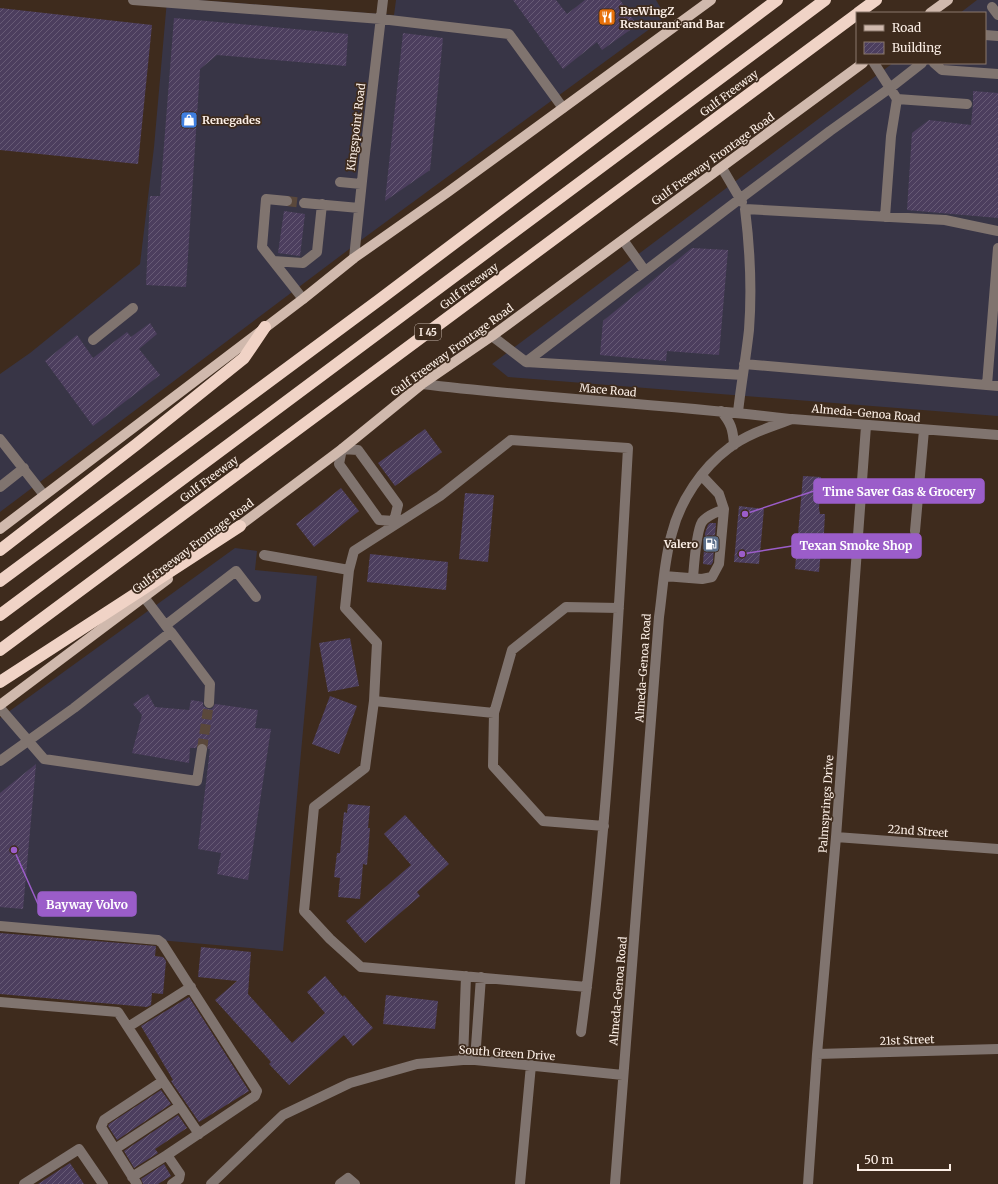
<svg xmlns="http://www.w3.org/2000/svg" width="998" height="1184" viewBox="0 0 998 1184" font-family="Merriweather,serif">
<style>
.commercial{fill:#383546}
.building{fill:url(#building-hatch)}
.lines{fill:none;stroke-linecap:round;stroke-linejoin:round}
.minor-tunnel{stroke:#5a483b;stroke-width:10;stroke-dasharray:10 5;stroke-linecap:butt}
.minor{stroke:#80746f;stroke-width:10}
.major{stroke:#d0b9ad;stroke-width:10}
.highway{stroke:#f0d3c6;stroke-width:12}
.labels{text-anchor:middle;stroke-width:3.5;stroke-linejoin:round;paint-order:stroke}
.shield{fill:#3e2b1d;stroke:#c3b4aa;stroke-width:1}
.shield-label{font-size:10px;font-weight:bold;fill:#fcefe6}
.poi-label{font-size:11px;font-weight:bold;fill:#fcefe6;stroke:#3e2b1d;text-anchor:start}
.street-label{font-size:11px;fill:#fcefe6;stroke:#3e2b1d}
.leader{fill:none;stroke:#9b5dc9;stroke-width:1.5}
.callout-dot{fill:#9b5dc9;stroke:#3e2b1d;stroke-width:1.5}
.callout{fill:#9b5dc9;stroke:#9b5dc9;stroke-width:1.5}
.callout-label{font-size:12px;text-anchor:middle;font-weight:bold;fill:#fff}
</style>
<defs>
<pattern id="building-hatch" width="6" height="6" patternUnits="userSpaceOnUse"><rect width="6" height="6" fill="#4c3e5e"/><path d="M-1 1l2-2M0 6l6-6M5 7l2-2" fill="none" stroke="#675a75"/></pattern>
</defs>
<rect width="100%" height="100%" fill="#3e2b1d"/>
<path class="commercial" d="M167 0H196L394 15 396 0H656L666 17 368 235 0 512V374L30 353 140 264 154 147Z
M977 0H998V416L508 377 492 364 893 63H985V13H960Z
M235 548 257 551 255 570 317 576 283 951 170 941 0 923V718Z"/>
<path class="building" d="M513 0H556L567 14 585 0H620L637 25 602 50 597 42 563 69Z
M0 8 152 25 138 164 0 150Z
M174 18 348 34 346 66 217 55 200 69 186 287 146 285 150 196H160Z
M403 33 443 38 430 170 385 201Z
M973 91 998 93V218L907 210 912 133 929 120 971 125 973 104Z
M284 211 305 214 300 256 278 253Z
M692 248 728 250 719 355 667 351 666 361 600 355 603 321Z
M150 323 157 334 139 349 160 375 93 426 45 361 77 335 93 358 127 332 131 337Z
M425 429 442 452 395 486 378 463Z
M803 476 821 477 819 508 820 514H825L823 551 821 550 819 572 795 569Z
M341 488 359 511 314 547 296 524Z
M465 493 494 495 488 562 459 559Z
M739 506 764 509 759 564 734 562Z
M710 523H716L713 562 711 565 703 564 705 533 708 525Z
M370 554 448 562 446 590 367 582Z
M350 638 359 686 328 692 319 643Z
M148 694 155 707 189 710 191 700 203 702V706L208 709H212L215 704 258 710 255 728 271 729 248 880 217 874 221 853 198 849 210 749H208L206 744 200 743 196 748H190L189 763 132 753 142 715 133 704Z
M330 696 357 706 339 754 312 744Z
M36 764 23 909 0 907V793Z
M348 804 370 806 368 828H370L367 865 363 864 360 899 338 897 340 878 334 877 337 853H340L344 812 347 813Z
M405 815 449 864 417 892 420 896 365 943 346 921 411 865 384 834Z
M0 933 156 946 155 956 163 957 166 961 163 994 152 993 151 1005 147 1007 0 994Z
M201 947 251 952 248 994 292 1043 325 1013 307 992 325 976 343 997 344 995 373 1028 353 1046 344 1035 289 1085 269 1064 271 1062 215 1000 237 981 198 977Z
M386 995 438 1001 435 1029 383 1024Z
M189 997 249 1091 199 1122 171 1081 173 1080 141 1026Z
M161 1090 171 1104 117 1140 108 1126 109 1124Z
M178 1115 187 1128 155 1149 158 1153 134 1168 124 1151Z
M70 1163 84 1184H38Z
M164 1164 171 1176 158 1184H143L141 1179Z"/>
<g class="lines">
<path class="minor-tunnel" d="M287 201 304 203
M202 749 209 703"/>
<path class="minor" d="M133 0 381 19 509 34 563 108
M992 7 998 15
M985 35 998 36
M874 63 897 99 891 136 885 217
M934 63 942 70 998 74
M897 99 967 104
M722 168 742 202
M340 182 361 184
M287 201 266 199 262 247 303 299
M304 203 359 208
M623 240 645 271
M354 258 364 162 383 0
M273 261 303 263 317 252 322 204
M492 336 526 362 741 198 830 131 890 88 922 63
M93 340 133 308
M526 362 743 375
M744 364 998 386
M422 384C544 399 667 404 790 419
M987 385 998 248
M721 411C731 423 733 429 734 445
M738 412C741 385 746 357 749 330 752 290 750 249 745 209L945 220 998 231
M0 439 44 495
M342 449 358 450 398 505 394 521 379 520 339 464Z
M0 487 24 468
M915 531 924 430
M264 555 349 570
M664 576 702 579 712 577 719 564 724 509 719 494 702 476
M693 578C694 566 696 532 702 522 707 515 717 512 724 509
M144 597 169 630
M166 625 236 571 256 597
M374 701 494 713
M0 708 44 759 197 781 202 749
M0 761 74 708 171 632 210 684 209 703
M604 826 543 821 493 766 494 713 512 650 566 607 619 608
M836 837 998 849
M0 926 158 940 162 943 257 1091 255 1096 167 1155 180 1174 179 1179 172 1184
M0 1002 118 1012 163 1081 104 1120 101 1127 137 1184
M128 1027 191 987
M581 1032C607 839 617 643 628 448L511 440 440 496 354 551 349 570 345 608 377 643 374 701 365 768 314 807 304 911 330 939 361 967 587 987
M817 1054 998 1049
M463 1060 466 976
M475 1060 481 977
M163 1081 199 1134
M115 1149 180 1106
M132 1177 167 1155
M24 1184 79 1149 103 1184
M211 1184 283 1115 350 1083 417 1064 463 1060H475L623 1075
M340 1184 348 1178 355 1184
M520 1184 531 1065
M615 1184 659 617C663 589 664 560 672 533 680 501 702 468 729 448 747 434 770 427 792 419L998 435
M808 1184 817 1054 836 837 866 426"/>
<path class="major" d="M930 13 948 0
M0 529 303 299 354 258 448 192 711 0
M234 530 342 449 422 384 492 336 863 63
M0 705 168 579"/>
<path class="highway" d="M858 13 876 0
M0 550 137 444 244 358 265 327
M0 581 379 300 777 0
M0 615 825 0
M0 650 857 14
M0 682 240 526"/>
</g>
<defs>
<g id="restaurant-square" transform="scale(0.9)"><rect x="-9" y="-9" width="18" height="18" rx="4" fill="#e8710a" stroke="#3e2b1d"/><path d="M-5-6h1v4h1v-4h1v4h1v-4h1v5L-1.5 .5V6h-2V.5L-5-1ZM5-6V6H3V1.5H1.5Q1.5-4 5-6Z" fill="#fff"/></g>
<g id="shop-square" transform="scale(0.9)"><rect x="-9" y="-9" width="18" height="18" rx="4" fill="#3f7fe0" stroke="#3e2b1d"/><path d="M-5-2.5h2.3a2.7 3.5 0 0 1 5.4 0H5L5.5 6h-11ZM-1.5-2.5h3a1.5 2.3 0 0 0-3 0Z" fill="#fff"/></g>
<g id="fuel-square" transform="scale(0.9)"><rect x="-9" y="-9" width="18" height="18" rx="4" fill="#5c6f8a" stroke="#3e2b1d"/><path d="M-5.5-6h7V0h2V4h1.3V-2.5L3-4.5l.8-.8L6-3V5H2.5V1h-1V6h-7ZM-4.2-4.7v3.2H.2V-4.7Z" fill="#fff"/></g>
</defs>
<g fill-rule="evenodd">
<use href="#restaurant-square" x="607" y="17"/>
<use href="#shop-square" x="189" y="120"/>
<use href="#fuel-square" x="711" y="544"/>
</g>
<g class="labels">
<rect class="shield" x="415" y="324" width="26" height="16" rx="3"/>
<g class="shield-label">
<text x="428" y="336">I 45</text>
</g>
<g class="poi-label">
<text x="620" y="15">BreWingZ<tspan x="620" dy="13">Restaurant and Bar</tspan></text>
<text x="202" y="124">Renegades</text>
<text x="698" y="548" text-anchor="end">Valero</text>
</g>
<g class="street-label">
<text transform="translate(729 93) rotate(-37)" y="4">Gulf Freeway</text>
<text transform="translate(356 127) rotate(-83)" y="4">Kingspoint Road</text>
<text transform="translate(713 159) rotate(-36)" y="4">Gulf Freeway Frontage Road</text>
<text transform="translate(469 286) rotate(-37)" y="4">Gulf Freeway</text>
<text transform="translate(452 350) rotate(-36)" y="4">Gulf Freeway Frontage Road</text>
<text transform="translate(608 390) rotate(5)" y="4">Mace Road</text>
<text transform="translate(866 413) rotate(5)" y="4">Almeda-Genoa Road</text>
<text transform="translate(209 479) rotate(-37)" y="4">Gulf Freeway</text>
<text transform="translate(193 546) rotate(-37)" y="4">Gulf Freeway Frontage Road</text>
<text transform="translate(643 668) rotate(-86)" y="4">Almeda-Genoa Road</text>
<text transform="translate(826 804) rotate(-86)" y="4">Palmsprings Drive</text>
<text transform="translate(918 831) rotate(4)" y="4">22nd Street</text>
<text transform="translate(618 991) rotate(-85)" y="4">Almeda-Genoa Road</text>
<text transform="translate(907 1040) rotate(-2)" y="4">21st Street</text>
<text transform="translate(507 1053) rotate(4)" y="4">South Green Drive</text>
</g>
</g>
<path class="leader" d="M745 514L814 491M742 554L792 546M14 850L38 904"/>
<g class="callout-dot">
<circle cx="745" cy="514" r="4"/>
<circle cx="742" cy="554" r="4"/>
<circle cx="14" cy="850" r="4"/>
</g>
<g class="callout">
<rect x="814" y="479" width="170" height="24" rx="4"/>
<rect x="792" y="534" width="129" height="24" rx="4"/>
<rect x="38" y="892" width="98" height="24" rx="4"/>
</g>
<g class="callout-label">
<text x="899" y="496">Time Saver Gas &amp; Grocery</text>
<text x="856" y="550">Texan Smoke Shop</text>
<text x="87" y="909">Bayway Volvo</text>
</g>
<rect x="856" y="12" width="130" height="52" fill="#3e2b1d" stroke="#8a796d"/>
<rect x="864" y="25" width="20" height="6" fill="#d0b9ad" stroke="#8a796d"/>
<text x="892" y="32" font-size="12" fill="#fcefe6">Road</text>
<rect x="864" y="42" width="20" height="12" fill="url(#building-hatch)" stroke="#8a796d"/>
<text x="892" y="52" font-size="12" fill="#fcefe6">Building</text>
<path d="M858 1164v6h92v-6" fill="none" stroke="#fcefe6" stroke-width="2"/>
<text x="864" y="1164" font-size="12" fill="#fcefe6" stroke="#3e2b1d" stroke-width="3" paint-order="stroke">50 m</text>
</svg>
